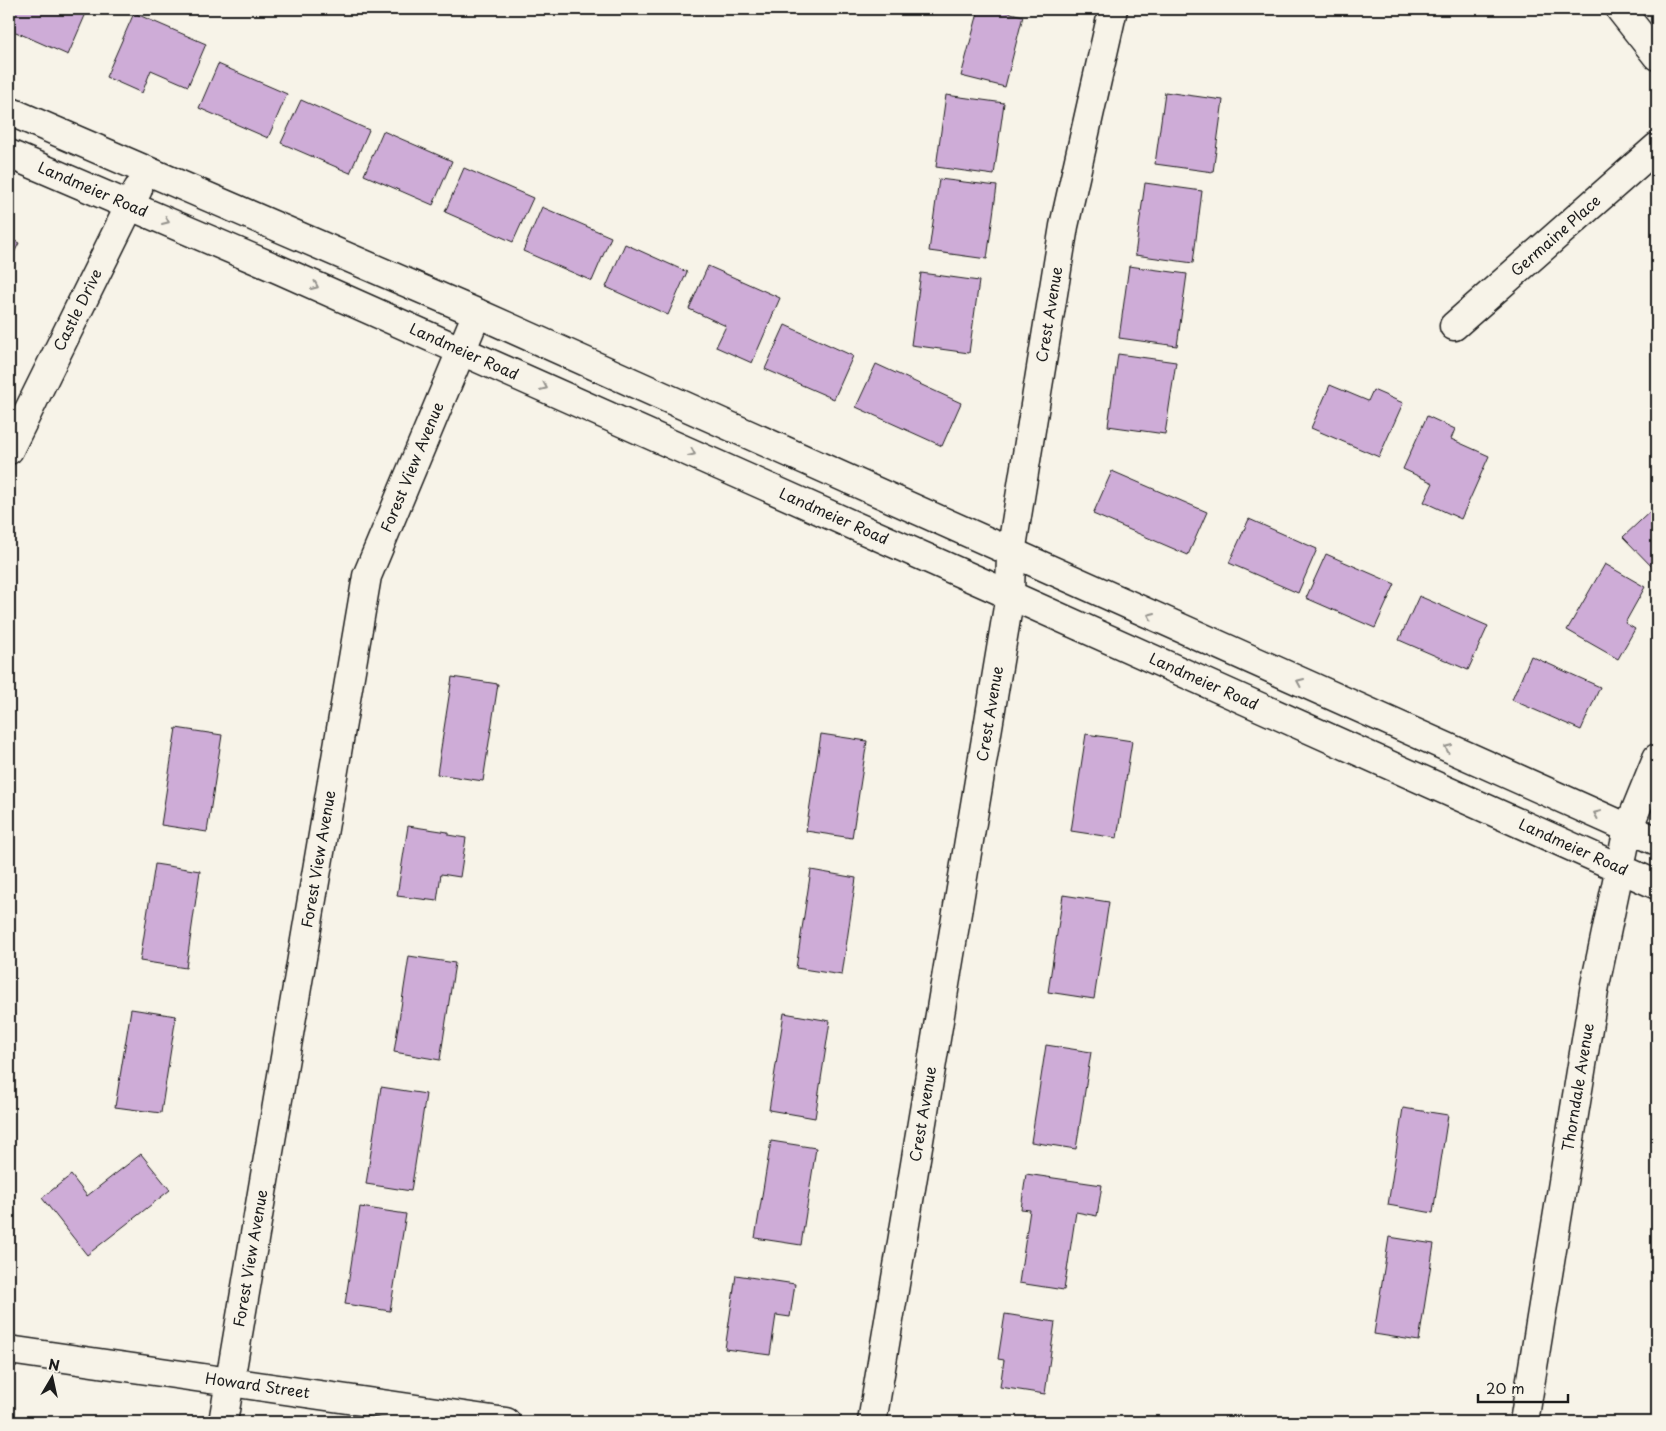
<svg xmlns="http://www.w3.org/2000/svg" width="1666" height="1431" viewBox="0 0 1666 1431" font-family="'Playpen Sans',sans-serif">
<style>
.building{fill:#ceacd7;stroke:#1c1c1c}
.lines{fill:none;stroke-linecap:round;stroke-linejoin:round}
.minor-casing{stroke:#1c1c1c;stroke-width:31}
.minor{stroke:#f7f3e8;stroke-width:28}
.oneway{stroke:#94928c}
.labels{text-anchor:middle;stroke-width:4;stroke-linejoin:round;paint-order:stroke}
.street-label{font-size:15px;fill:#1c1c1c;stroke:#f7f3e8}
</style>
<rect width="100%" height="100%" fill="#f7f3e8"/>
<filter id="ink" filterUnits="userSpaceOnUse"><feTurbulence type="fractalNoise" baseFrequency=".02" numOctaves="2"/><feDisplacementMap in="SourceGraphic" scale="10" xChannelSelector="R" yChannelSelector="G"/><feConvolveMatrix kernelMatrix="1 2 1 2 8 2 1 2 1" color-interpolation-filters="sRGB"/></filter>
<g filter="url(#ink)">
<path class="building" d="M9 9H81L87 11 68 55 9 29Z
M979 9H994L1023 16 1005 87 961 76Z
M134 13 206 44 188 86 151 70 142 93 106 77Z
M218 64 287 94 268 138 199 108Z
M1165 92 1223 100 1213 172 1155 164Z
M946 95 1004 103 994 175 936 167Z
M301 100 369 130 350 173 281 143Z
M383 131 452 161 433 205 364 175Z
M464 168 533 198 513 242 445 212Z
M939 179 997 186 987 259 929 251Z
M1145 183 1202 191 1193 263 1135 255Z
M542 207 611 237 592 281 523 251Z
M9 238 19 243 10 261H9Z
M625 244 687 272 668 315 606 287Z
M708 266 780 298 752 363 716 347 726 326 689 309Z
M1129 266 1187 274 1177 346 1119 338Z
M921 273 979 281 969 353 911 345Z
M785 325 853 356 834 399 765 369Z
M1118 354 1176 362 1165 434 1108 426Z
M876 364 961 403 942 446 856 407Z
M1330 385 1368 401 1373 390 1403 403 1379 457 1311 428Z
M1427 416 1455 429 1451 439 1489 456 1461 519 1424 502 1433 483 1403 469Z
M1112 471 1207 512 1188 555 1093 514Z
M1657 505V571H1656L1623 537Z
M1249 519 1317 549 1298 593 1229 563Z
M1326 554 1395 584 1375 628 1306 598Z
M1605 564 1645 587 1625 623 1635 629 1618 659 1567 630Z
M1419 596 1488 626 1468 670 1399 640Z
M1531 656 1600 687 1581 730 1512 700Z
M452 677 498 684 483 781 437 774Z
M176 728 222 735 207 832 161 825Z
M821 734 867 741 852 838 806 831Z
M1086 734 1132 741 1117 838 1071 831Z
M408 826 448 832V835L466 838 460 877 441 874 437 901 397 896Z
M155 864 200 871 186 968 140 961Z
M811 870 856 878 842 975 796 968Z
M1063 895 1109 902 1094 999 1048 992Z
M409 956 455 963 440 1060 394 1052Z
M131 1009 176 1016 161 1113 115 1107Z
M784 1013 830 1021 815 1118 769 1110Z
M1046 1045 1091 1052 1076 1149 1031 1142Z
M381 1087 426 1094 411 1191 366 1184Z
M1403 1108 1448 1115 1433 1213 1388 1205Z
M771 1141 816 1148 801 1245 755 1238Z
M141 1154 170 1190 87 1255 42 1198 71 1175 87 1196Z
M1026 1174 1102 1185 1097 1216 1076 1212 1064 1290 1019 1283 1030 1210 1021 1209Z
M360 1207 406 1214 390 1311 345 1304Z
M1389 1237 1434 1244 1419 1341 1374 1334Z
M736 1275 795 1284 790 1317 776 1315 770 1355 725 1349Z
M1005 1314 1055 1322 1045 1394 1000 1387 1004 1360 998 1359Z"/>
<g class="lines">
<g class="minor-casing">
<g id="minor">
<path d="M1620 9 1657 56"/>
<path d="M9 111 477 313 1657 841"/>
<path id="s1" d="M9 154 280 270 1010 595 1657 885"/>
<path id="s2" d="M1454 326 1657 147"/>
<path id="s3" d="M9 450 138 189"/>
<path id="s4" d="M9 1350 506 1422"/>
<path id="s5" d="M223 1422 367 576 477 313"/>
<path id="s6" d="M872 1422 1010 595 1011 553 1064 226 1113 9"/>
<path id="s7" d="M1524 1422 1595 985 1628 829 1657 758"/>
</g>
</g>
<use href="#minor" class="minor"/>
</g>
<defs><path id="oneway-chevron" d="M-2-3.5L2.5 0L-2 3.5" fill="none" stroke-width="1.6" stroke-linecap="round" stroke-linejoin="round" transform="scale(1.25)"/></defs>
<g class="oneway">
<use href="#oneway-chevron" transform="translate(166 221) rotate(24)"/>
<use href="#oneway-chevron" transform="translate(315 286) rotate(24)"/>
<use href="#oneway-chevron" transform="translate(544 387) rotate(24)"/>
<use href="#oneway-chevron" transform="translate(692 453) rotate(24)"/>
<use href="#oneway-chevron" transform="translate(1151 616) rotate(-156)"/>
<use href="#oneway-chevron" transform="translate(1300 682) rotate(-156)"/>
<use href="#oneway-chevron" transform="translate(1448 748) rotate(-156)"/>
<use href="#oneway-chevron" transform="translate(1597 814) rotate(-156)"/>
</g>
</g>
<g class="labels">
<g class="street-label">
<text dy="5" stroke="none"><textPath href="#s1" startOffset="91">Landmeier Road</textPath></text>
<text dy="5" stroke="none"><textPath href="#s2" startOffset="136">Germaine Place</textPath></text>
<text dy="5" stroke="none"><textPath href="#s3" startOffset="156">Castle Drive</textPath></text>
<text dy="5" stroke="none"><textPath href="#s6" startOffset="1122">Crest Avenue</textPath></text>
<text dy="5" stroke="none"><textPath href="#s1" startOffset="496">Landmeier Road</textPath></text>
<text dy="5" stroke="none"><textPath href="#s5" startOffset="976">Forest View Avenue</textPath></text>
<text dy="5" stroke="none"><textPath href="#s1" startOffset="901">Landmeier Road</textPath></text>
<text dy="5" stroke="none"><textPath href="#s1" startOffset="1306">Landmeier Road</textPath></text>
<text dy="5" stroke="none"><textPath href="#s6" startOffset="718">Crest Avenue</textPath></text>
<text dy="5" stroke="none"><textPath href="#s1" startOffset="1711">Landmeier Road</textPath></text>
<text dy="5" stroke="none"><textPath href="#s5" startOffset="571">Forest View Avenue</textPath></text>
<text dy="5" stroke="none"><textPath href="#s7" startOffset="339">Thorndale Avenue</textPath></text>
<text dy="5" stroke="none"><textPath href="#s6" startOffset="312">Crest Avenue</textPath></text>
<text dy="5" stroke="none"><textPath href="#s5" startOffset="166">Forest View Avenue</textPath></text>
<text dy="5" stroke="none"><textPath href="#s4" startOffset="251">Howard Street</textPath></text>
</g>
</g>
<rect width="1666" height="1431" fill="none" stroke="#f7f3e8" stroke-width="30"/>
<rect x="15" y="15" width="1636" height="1401" fill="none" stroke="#1c1c1c" stroke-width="2" filter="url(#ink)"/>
<g transform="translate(52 1378) rotate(9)" stroke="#f7f3e8" stroke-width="4" paint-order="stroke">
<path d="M0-4L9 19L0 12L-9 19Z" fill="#1c1c1c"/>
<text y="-8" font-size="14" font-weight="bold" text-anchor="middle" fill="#1c1c1c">N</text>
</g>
<path d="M1478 1394v8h90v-8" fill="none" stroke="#1c1c1c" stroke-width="2.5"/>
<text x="1486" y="1394" font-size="15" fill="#1c1c1c" stroke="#f7f3e8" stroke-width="4" paint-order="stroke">20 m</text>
</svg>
